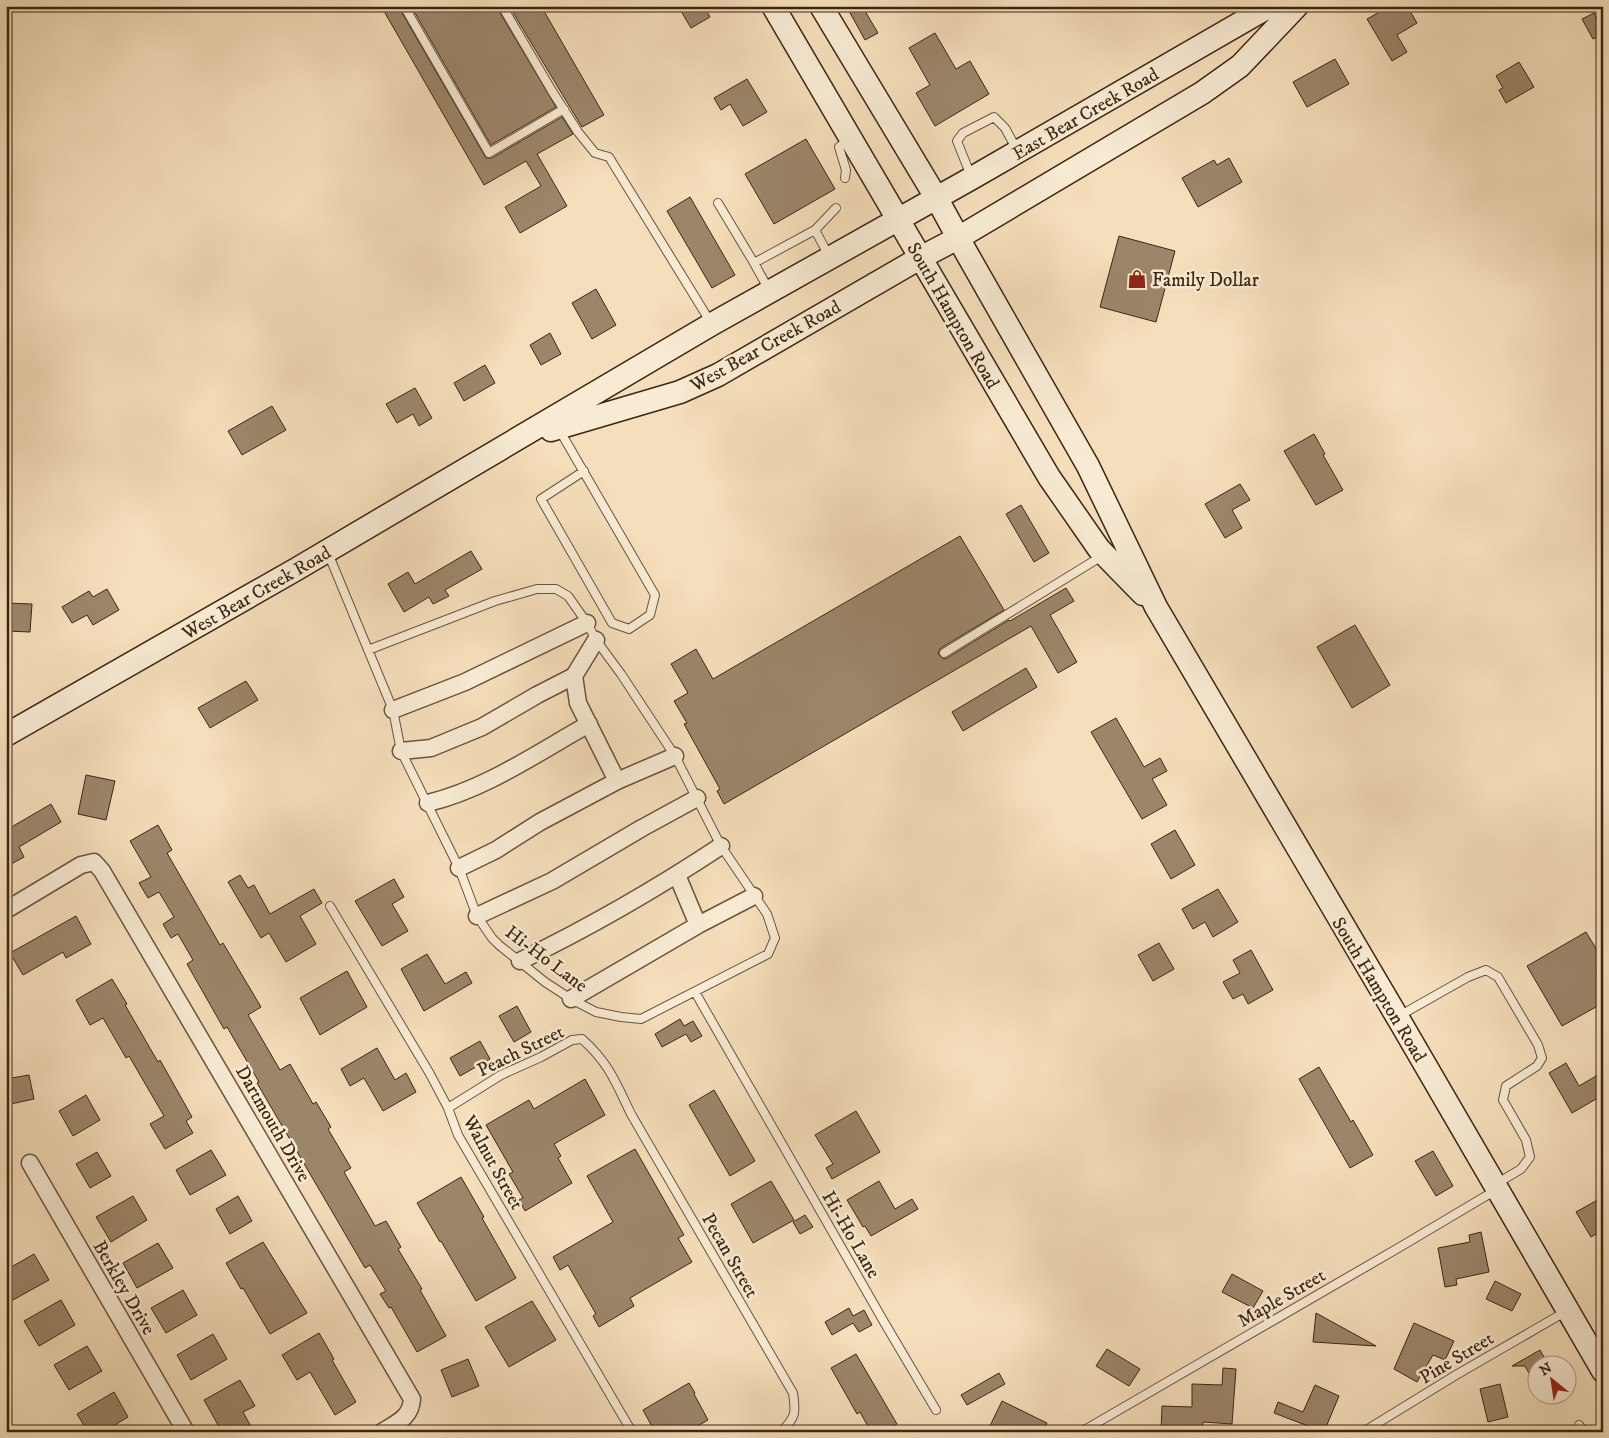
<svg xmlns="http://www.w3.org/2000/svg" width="1609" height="1438" viewBox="0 0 1609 1438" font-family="'IM FELL DW Pica',serif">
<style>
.building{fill:#9c866a;stroke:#3c2613}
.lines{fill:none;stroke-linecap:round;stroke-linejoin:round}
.service-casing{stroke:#6a543d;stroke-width:10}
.minor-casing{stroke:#6a543d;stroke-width:19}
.secondary-casing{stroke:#3c2613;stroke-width:25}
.service{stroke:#f8ead3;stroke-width:8}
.minor{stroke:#f8ead3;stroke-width:16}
.secondary{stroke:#f8ead3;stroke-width:22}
.labels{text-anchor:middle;stroke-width:5;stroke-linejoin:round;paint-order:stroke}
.street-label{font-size:19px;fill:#3c2613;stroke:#f8ead3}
.poi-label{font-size:19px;fill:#3c2613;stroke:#f8ead3;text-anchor:start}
</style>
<rect width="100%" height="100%" fill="#f5debb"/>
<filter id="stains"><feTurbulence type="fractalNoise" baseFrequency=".004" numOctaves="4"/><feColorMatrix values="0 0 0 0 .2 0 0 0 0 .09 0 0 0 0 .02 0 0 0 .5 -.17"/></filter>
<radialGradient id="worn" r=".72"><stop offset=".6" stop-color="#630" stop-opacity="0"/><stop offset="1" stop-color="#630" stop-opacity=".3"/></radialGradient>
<path class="building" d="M381 6H398L486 158H492L562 117 573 134 537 154 567 206 520 233 505 207 541 186 526 161 484 185Z
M411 6H496L556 107 491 145Z
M509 6H541L604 115 582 127Z
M678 6H704L710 17 691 28Z
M857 6H862L878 33 865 40 849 11Z
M1390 6H1407L1417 23 1397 35 1407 52 1392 61 1367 19Z
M1594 13 1603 31V34L1593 39 1582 19Z
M935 33 956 69 970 61 989 94 935 126 916 93 930 85 909 48Z
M1335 59 1349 84 1307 107 1293 82Z
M1519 62 1534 87 1506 103 1499 90 1503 88 1496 76Z
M747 79 767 112 743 126 730 104 721 110 714 98Z
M806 139 835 189 774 224 745 174Z
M1229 158 1242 182 1198 207 1182 178 1214 160 1217 165Z
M690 197 735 275 712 288 667 211Z
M1119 236 1175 251 1156 322 1100 307Z
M596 289 616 325 592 339 572 303Z
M550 333 561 354 541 365 530 345Z
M485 365 495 383 464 401 454 383Z
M415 388 432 418 419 426 413 414 397 423 386 404Z
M272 406 286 430 242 455 228 431Z
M1314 434 1325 454 1323 455 1343 490 1316 505 1284 451Z
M1240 484 1250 500 1232 510 1242 528 1225 538 1205 504Z
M1021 505 1049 553 1034 562 1006 514Z
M960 536 1004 610 941 648 938 653 940 656 944 659 947 658 1009 620 1010 621 1066 588 1074 601 1050 615 1077 662 1058 673 1031 626 724 804 717 791 720 789 684 724 687 723 674 701 688 693 671 664 696 649 713 679Z
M471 551 482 569 445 590 449 596 433 604 429 597 404 612 388 584 408 572 415 584Z
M107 589 119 610 93 625 87 615 72 623 62 607 89 591 93 597Z
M6 603 32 604 30 632 6 631Z
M1355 625 1390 685 1352 708 1317 647Z
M1026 668 1037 687 963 731 952 712Z
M246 681 258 700 210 728 198 708Z
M1116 718 1144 767 1160 758 1167 771 1152 779 1167 805 1142 819 1091 732Z
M86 775 115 781 106 820 78 814Z
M51 804 61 822 19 847 24 857 6 867V826L8 829Z
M158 825 172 850 167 853 220 945 223 943 261 1007 248 1015 280 1070 290 1064 313 1104 316 1102 331 1127 328 1129 351 1168 344 1172 375 1226 386 1221 401 1247 398 1249 422 1289 420 1290 446 1336 417 1352 391 1307 389 1308 380 1294 386 1291 370 1265 365 1268 257 1083 259 1082 227 1027 224 1029 187 964 193 960 178 934 171 938 163 924 174 917 159 892 148 898 139 883 151 877 130 841Z
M1175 830 1195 865 1171 879 1151 844Z
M240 875 248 888 254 885 270 914 314 889 322 903 300 916 316 944 286 962 269 933 261 938 228 882Z
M394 879 404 897 392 904 408 931 382 946 355 901Z
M1218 889 1238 922 1213 937 1205 922 1193 929 1182 909Z
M76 916 91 944 66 958 63 952 23 975 10 953Z
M1586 932 1603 960V1003L1562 1026 1527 966Z
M1159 943 1174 969 1153 981 1138 955Z
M1251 950 1273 990 1248 1004 1243 994 1233 999 1223 982 1240 973 1233 960Z
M427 954 445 984 466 972 472 983 424 1011 401 969Z
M347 971 367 1007 320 1035 300 998Z
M112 979 127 1004 125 1005 158 1062 160 1060 192 1117 186 1121 193 1133 165 1149 150 1124 164 1116 129 1056 126 1058 103 1018 90 1025 76 1000Z
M517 1006 531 1032 514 1042 499 1016Z
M680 1019 684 1026 693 1021 702 1036 691 1042 686 1034 662 1047 655 1034Z
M480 1041 490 1059 460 1076 450 1058Z
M377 1048 395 1080 406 1073 416 1092 383 1111 364 1078 350 1086 341 1069Z
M1566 1063 1579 1086 1603 1072V1095L1572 1113 1549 1073Z
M1319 1067 1351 1122 1353 1120 1373 1155 1350 1168 1299 1079Z
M29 1075 34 1099 6 1105V1079Z
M585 1079 605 1115 554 1144 561 1156 558 1158 572 1183 525 1211 519 1200 523 1198 509 1174 513 1172 486 1125 529 1100 534 1109Z
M714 1090 755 1161 730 1176 689 1105Z
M86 1095 100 1120 73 1136 59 1111Z
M856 1111 880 1152 832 1179 826 1168 833 1164 815 1135Z
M635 1149 684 1235 678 1238 692 1262 630 1298 634 1306 599 1327 593 1316 596 1314 568 1265 560 1270 553 1257 613 1222 587 1176Z
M211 1150 226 1175 190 1195 176 1170Z
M1433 1151 1453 1186 1436 1196 1415 1161Z
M97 1152 111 1176 90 1188 76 1164Z
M461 1177 484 1217 482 1218 516 1278 476 1301 441 1241 440 1242 417 1203Z
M771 1181 794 1220 753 1243 731 1204Z
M879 1181 895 1209 912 1199 918 1209 871 1236 865 1226 863 1227 847 1200Z
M133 1196 147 1220 111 1242 96 1217Z
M238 1196 252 1221 230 1234 216 1209Z
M1603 1197V1230L1591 1237 1576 1212Z
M805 1215 813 1227 800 1234 793 1222Z
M1481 1232 1489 1272 1456 1279 1457 1285 1445 1287 1438 1248 1470 1242 1469 1235Z
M263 1242 307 1313 270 1334 243 1288 241 1289 226 1263Z
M158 1243 173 1268 137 1288 123 1263Z
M34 1254 49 1280 13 1300 6 1289V1270Z
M1232 1274 1263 1291 1253 1308 1222 1292Z
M1495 1281 1521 1294 1512 1311 1486 1299Z
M183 1290 197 1315 166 1333 151 1308Z
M61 1300 75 1325 39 1346 24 1321Z
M532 1301 556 1340 509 1367 485 1327Z
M849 1308 853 1316 864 1310 872 1325 859 1332 853 1323 832 1335 825 1322Z
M1316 1313 1376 1346 1313 1342Z
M1414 1323 1454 1341 1445 1360 1433 1355 1417 1382 1394 1369Z
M319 1333 334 1359 332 1360 356 1402 335 1415 310 1372 297 1380 282 1355Z
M213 1334 227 1359 191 1380 177 1355Z
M87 1346 102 1371 69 1390 54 1365Z
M1107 1349 1140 1369 1129 1386 1096 1366Z
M1540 1350 1549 1366H1536V1386L1525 1366H1512Z
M856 1354 897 1424 884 1432H871L860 1412 857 1414 831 1368Z
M468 1359 479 1386 452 1397 441 1370Z
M1223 1368 1236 1369 1232 1424 1203 1422 1202 1432H1161L1162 1406 1192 1407V1384L1222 1385Z
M999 1373 1005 1384 967 1405 961 1395Z
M240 1380 255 1406 243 1412 254 1432H222L204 1400Z
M689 1383 695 1393 694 1394 708 1420 687 1432H655L643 1410Z
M1500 1384 1508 1417 1488 1422 1480 1389Z
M1315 1385 1339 1396 1324 1432 1274 1413 1278 1402 1303 1412Z
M114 1392 128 1417 103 1432H88L77 1414Z
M1002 1401 1047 1423 1043 1432H987Z"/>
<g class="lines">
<g class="service-casing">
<path id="service" d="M404 6 489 153 564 109
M502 6 552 91 578 132 595 153 609 157 711 323
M971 176 957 141 963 133 994 117 1005 128 1017 150
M845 178 846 170 839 147 850 139
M718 203 754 263
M829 256 815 230 836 208
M769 290 754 263 815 230
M560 431 655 595 650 615 629 629 612 623 541 499 584 471
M328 553 393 710 401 751 459 868 477 916 492 938 499 945 545 982 571 999 596 1012 621 1017 641 1019 768 954 775 938 767 914 721 846 675 756 621 674 596 640 587 623 568 596 556 589H537L495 601 368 650
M944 653 1102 556
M330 906 430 1074 448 1108 458 1135 632 1432
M695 992 884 1322 936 1410
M1399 1016 1468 977 1486 970 1498 977 1538 1045 1542 1058 1537 1066 1506 1086 1503 1100 1526 1140 1530 1157 1521 1169 1496 1184
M448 1108 501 1075 541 1057 572 1040 582 1039C609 1063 616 1083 631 1114L793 1393C796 1413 796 1417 781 1432
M1579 1425 1584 1432
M1081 1432 1400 1247 1496 1190
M1363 1432 1456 1375 1565 1312"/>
</g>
<g class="minor-casing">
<path id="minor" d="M574 676 578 703 617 781
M393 710 465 682 587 623
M401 751 431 748 482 727 537 695 574 676 596 640
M428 803C486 789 537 753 589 724
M459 868 496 850 540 822 617 781 675 756
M677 875 698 925
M6 910 81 865 94 862 102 871 412 1399C411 1418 396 1423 382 1432
M477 916 552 881 642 828 697 798
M520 961C590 927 656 889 721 846
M571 999 698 925 754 896
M30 1163 186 1432"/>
</g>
<g class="secondary-casing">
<path id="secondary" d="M773 6 1049 477 1099 549 1143 594
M821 6 937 199 966 252 1088 466 1156 607 1402 1025 1603 1371
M551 430 680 392 718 375 920 258 958 238 1202 93 1240 66 1297 6
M6 735 295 570 712 324 972 178 1270 6"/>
</g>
<use href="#service" class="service"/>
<use href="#minor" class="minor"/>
<use href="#secondary" class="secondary"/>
</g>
<defs>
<g id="shop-bare" transform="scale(1.5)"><path d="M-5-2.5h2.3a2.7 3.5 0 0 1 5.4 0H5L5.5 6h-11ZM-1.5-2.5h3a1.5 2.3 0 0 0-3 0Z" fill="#8f2418" stroke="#f8ead3" stroke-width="2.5" paint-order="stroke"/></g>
</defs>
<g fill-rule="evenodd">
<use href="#shop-bare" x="1137" y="279"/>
</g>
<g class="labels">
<g class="street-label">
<text transform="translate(1085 113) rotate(-30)" y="7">East Bear Creek Road</text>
<text transform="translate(954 315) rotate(60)" y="7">South Hampton Road</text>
<text transform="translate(765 345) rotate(-29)" y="7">West Bear Creek Road</text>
<text transform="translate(256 592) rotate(-30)" y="7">West Bear Creek Road</text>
<text transform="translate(547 958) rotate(37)" y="7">Hi-Ho Lane</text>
<text transform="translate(1380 989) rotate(59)" y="7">South Hampton Road</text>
<text transform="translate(520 1050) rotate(-26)" y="7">Peach Street</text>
<text transform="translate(274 1123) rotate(60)" y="7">Dartmouth Drive</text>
<text transform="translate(494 1162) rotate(61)" y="7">Walnut Street</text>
<text transform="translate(852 1234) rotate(60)" y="7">Hi-Ho Lane</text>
<text transform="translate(731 1255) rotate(60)" y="7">Pecan Street</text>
<text transform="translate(125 1287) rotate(60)" y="7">Berkley Drive</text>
<text transform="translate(1281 1297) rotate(-30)" y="7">Maple Street</text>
<text transform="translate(1456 1357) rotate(-31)" y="7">Pine Street</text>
</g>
<g class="poi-label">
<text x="1152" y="286">Family Dollar</text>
</g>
</g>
<rect width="1609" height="1438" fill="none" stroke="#f5debb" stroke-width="25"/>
<rect x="8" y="8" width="1594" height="1423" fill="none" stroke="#3c2613" stroke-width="2.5"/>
<rect x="12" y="12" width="1584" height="1413" fill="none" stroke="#3c2613"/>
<g transform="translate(1552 1380) rotate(330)"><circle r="24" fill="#f8ead3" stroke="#ad9c86"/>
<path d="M0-4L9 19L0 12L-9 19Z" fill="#8f2418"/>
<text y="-8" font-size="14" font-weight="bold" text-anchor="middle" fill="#3c2613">N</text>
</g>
<rect width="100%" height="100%" filter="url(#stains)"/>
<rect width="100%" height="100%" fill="url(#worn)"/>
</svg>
